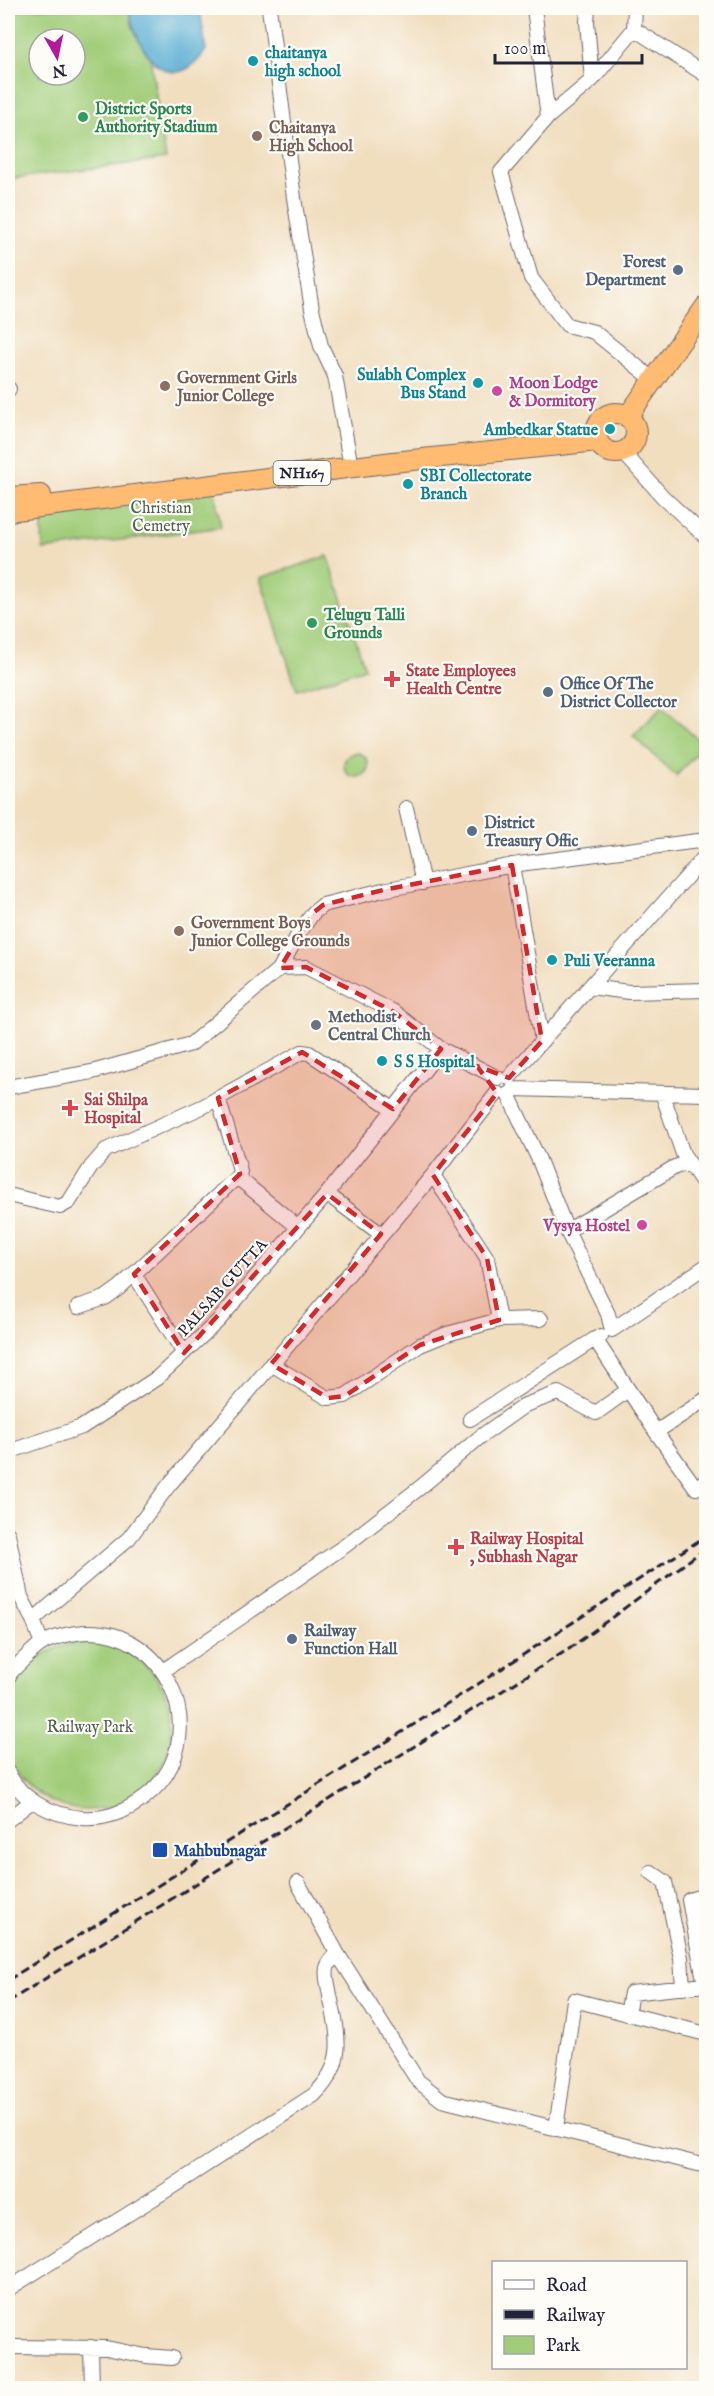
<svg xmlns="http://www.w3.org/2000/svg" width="714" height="2396" viewBox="0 0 714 2396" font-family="'IM FELL English',serif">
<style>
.green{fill:#a1cd79;stroke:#62785a;stroke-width:1.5;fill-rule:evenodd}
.water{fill:#55abd2;stroke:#3c6686;stroke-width:1.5}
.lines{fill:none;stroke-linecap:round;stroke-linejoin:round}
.minor-casing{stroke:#6a6469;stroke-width:16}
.highway-casing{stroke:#6a6469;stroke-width:22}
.minor{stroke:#fff;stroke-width:14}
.highway{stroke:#febb71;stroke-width:20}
.rail{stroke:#22223b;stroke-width:3;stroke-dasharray:9 4.5;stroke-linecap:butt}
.marked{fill:#d62828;fill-opacity:0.2;stroke:#d62828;stroke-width:4.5;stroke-dasharray:12 8;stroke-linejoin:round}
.culture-dot{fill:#0f9aa8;stroke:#fdfcf7;stroke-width:2}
.leisure-dot{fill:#2e9e5b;stroke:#fdfcf7;stroke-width:2}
.education-dot{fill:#8d6e63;stroke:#fdfcf7;stroke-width:2}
.service-dot{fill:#5c6f8a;stroke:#fdfcf7;stroke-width:2}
.hotel-dot{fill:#d1479c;stroke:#fdfcf7;stroke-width:2}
.health-dot{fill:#e0444e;stroke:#fdfcf7;stroke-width:2}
.worship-dot{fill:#6b7280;stroke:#fdfcf7;stroke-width:2}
.transit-dot{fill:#1a4fb4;stroke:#fdfcf7;stroke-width:2}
.labels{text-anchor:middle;stroke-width:4.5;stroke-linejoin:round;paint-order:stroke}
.shield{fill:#fdfcf7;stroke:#646373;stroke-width:1.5}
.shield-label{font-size:15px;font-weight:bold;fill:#22223b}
.culture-label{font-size:16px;font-weight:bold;fill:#0d838f;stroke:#fdfcf7;text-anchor:start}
.leisure-label{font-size:16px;font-weight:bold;fill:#27864d;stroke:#fdfcf7;text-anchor:start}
.education-label{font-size:16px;font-weight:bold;fill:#785e54;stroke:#fdfcf7;text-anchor:start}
.service-label{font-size:16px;font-weight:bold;fill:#4e5e75;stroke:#fdfcf7;text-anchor:start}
.hotel-label{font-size:16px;font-weight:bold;fill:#b23c85;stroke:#fdfcf7;text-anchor:start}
.park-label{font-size:16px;fill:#4e5e51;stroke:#fdfcf7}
.health-label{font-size:16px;font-weight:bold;fill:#be3a42;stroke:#fdfcf7;text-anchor:start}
.worship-label{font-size:16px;font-weight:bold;fill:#5b616d;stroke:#fdfcf7;text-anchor:start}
.street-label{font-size:16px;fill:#22223b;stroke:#fdfcf7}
.transit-label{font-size:16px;font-weight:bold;fill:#164399;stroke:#fdfcf7;text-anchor:start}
</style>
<rect width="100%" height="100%" fill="#fdfcf7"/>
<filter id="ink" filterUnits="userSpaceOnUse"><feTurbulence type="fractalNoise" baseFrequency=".0167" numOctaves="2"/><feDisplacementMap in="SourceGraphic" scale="12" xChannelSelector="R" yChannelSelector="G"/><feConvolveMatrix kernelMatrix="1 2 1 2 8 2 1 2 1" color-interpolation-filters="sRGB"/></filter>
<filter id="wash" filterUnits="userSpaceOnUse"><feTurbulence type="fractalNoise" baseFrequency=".008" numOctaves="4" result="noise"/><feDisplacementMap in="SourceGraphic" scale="24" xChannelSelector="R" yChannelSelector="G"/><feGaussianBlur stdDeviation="1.35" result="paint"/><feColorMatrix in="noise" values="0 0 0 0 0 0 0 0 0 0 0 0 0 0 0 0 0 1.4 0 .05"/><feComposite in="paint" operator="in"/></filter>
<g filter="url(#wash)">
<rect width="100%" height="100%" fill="#f1debf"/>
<path class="green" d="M8 8H129L132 25 139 41 150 57 166 159 8 179ZM39 39H75V75H39Z
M214 490 221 527 43 550 41 514Z
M328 556 365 668 297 690 260 578Z
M662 707 704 745 676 776 633 736Z
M344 765a12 12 0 1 1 24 0a12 12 0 1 1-24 0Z
M4 1726a84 84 0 1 1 168 0a84 84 0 1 1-168 0Z"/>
<path class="water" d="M129 8H200L206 50C170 103 135 48 129 8Z"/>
</g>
<g filter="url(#ink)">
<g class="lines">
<g class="minor-casing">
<path id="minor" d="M269 8 294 198 312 309 321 346 335 376 349 456
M534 8 548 117 501 172 531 278 567 325 594 332 655 381
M588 8 587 22 592 80
M634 29 635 8
M548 117 592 80 634 29 706 75
M8 390 9 389
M623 452 663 497 706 537
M406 808 423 883
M512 865 542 1041
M280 968 299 933 313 913 323 905 383 890 519 864 706 840
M590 987 629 992 706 990
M509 1078 706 855
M8 1087 92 1072 191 1044 280 968 306 967 394 1012 441 1049 498 1078
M513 1089 706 1094
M662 1093 683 1154 706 1187
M508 1094 539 1160 567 1231 608 1314 612 1330 706 1266
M433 1175 487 1258 499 1320 541 1319
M237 1177 298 1227
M327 1194 441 1049
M8 1195 60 1207 69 1202 91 1167 106 1150 204 1106 302 1052 309 1053 393 1109
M567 1231 675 1167 689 1163
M134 1274 184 1353
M78 1307 105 1298 119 1288 237 1177 240 1172 238 1163 218 1098
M601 1336 595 1339 656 1432
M271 1364 328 1398 345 1396 420 1345 447 1334 499 1320
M706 1399 656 1432 696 1488 706 1480
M470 1419 595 1339
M8 1452 82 1427 157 1378 218 1321 327 1194 381 1234
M8 1534 21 1597 33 1620 42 1644
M33 1620 129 1538 169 1485 433 1175 497 1093
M163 1671 346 1545 422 1486 480 1437 525 1405 558 1393 596 1413 621 1395
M8 1678 11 1672C20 1663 30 1652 41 1644 51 1638 64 1635 76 1633 167 1620 218 1740 145 1797 128 1811 105 1820 82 1818 52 1815 22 1801 8 1773
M8 1820 32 1801
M651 1872 665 1882 681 1958 683 1988
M298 1883 337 1953 418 2081 442 2100 706 2166
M706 1895 689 1900 705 1985H706
M627 2014 631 1993 705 1985
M556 2129 574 2000 706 2034
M8 2289 170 2188 314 2095C346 2064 339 2036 330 1996 329 1987 325 1977 327 1968 328 1963 334 1957 337 1953
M8 2347 106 2348 146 2356 172 2358
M91 2347 92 2388"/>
</g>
<g class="highway-casing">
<path id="highway" d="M596 433a20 20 0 1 1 40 0a20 20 0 1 1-40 0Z
M628 416 706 306
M8 497 41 495
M8 511 393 462 598 441"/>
</g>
<use href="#minor" class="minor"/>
<use href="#highway" class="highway"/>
<path class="rail" d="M8 1980 475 1686 706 1536
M8 2002 569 1649 706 1548"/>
</g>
</g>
<path class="marked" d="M512 865 542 1041 509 1078 477 1066 497 1093 433 1175 487 1258 499 1320 420 1345 345 1396 328 1398 271 1364 381 1234 327 1194 184 1353 134 1274 240 1174 218 1098 302 1052 393 1109 441 1049 394 1012 306 967 280 968 313 913 323 905 383 890Z"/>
<g class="culture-dot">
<circle cx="253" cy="61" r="6"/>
<circle cx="478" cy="383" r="6"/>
<circle cx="610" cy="429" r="6"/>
<circle cx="408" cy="484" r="6"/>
<circle cx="552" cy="960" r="6"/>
<circle cx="382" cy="1061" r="6"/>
</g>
<g class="leisure-dot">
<circle cx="83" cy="117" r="6"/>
<circle cx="312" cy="623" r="6"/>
</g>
<g class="education-dot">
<circle cx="257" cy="136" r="6"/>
<circle cx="165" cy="386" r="6"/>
<circle cx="179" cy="931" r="6"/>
</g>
<g class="service-dot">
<circle cx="678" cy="270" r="6"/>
<circle cx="548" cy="692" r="6"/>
<circle cx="472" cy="831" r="6"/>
<circle cx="292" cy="1639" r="6"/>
</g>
<g class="hotel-dot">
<circle cx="497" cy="391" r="6"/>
<circle cx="642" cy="1225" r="6"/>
</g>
<g class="health-dot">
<path d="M389 670h6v6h6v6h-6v6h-6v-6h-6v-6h6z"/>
<path d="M67 1099h6v6h6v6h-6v6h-6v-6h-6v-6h6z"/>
<path d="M453 1538h6v6h6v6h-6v6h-6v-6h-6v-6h6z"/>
</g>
<circle class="worship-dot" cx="316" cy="1025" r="6"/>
<rect class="transit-dot" x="152" y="1842" width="16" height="16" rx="3"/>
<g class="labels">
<rect class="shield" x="273.5" y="461" width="57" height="24" rx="4.5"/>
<g class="shield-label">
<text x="302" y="478">NH167</text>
</g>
<g class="culture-label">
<text x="265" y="58">chaitanya<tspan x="265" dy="18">high school</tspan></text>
<text x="466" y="380" text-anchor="end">Sulabh Complex<tspan x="466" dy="18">Bus Stand</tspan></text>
<text x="598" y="435" text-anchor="end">Ambedkar Statue</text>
<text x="420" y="481">SBI Collectorate<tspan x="420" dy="18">Branch</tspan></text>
<text x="564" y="966">Puli Veeranna</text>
<text x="394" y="1067">S S Hospital</text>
</g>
<g class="leisure-label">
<text x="95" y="114">District Sports<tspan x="95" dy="18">Authority Stadium</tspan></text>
<text x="324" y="620">Telugu Talli<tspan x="324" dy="18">Grounds</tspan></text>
</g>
<g class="education-label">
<text x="269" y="133">Chaitanya<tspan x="269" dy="18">High School</tspan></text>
<text x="177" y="383">Government Girls<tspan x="177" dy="18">Junior College</tspan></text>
<text x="191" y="928">Government Boys<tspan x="191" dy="18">Junior College Grounds</tspan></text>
</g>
<g class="service-label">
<text x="666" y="267" text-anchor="end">Forest<tspan x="666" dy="18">Department</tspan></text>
<text x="560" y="689">Office Of The<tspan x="560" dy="18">District Collector</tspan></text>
<text x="484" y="828">District<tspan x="484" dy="18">Treasury Offic</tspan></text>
<text x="304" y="1636">Railway<tspan x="304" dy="18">Function Hall</tspan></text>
</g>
<g class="hotel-label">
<text x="509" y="388">Moon Lodge<tspan x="509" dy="18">&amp; Dormitory</tspan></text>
<text x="630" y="1231" text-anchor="end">Vysya Hostel</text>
</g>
<g class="park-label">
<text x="161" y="513">Christian<tspan x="161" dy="18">Cemetry</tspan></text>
<text x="90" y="1732">Railway Park</text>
</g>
<g class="health-label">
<text x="406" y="676">State Employees<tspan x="406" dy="18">Health Centre</tspan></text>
<text x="84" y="1105">Sai Shilpa<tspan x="84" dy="18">Hospital</tspan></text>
<text x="470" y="1544">Railway Hospital<tspan x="470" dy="18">, Subhash Nagar</tspan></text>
</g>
<g class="worship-label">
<text x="328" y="1022">Methodist<tspan x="328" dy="18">Central Church</tspan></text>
</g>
<g class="street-label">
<text transform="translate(222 1287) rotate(-48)" y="6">PALSAB GUTTA</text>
</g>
<g class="transit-label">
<text x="174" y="1856">Mahbubnagar</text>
</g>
</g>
<rect width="714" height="2396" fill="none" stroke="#fdfcf7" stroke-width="30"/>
<rect x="492" y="2261" width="195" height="108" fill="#fdfcf7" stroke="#a5a5ac" stroke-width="1.5"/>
<rect x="504" y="2280" width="30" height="9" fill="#ffffff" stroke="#a5a5ac" stroke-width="1.5"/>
<text x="546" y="2291" font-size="18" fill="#22223b">Road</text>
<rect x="504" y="2310" width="30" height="9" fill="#22223b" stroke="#a5a5ac" stroke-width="1.5"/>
<text x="546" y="2321" font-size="18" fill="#22223b">Railway</text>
<rect x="504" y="2336" width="30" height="18" fill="#a1cd79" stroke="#a5a5ac" stroke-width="1.5"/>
<text x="546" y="2351" font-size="18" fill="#22223b">Park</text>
<g transform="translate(57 57) rotate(171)"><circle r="28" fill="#fdfcf7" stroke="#a5a5ac" stroke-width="1.5"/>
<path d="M0-4.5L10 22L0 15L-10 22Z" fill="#b5179e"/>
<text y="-9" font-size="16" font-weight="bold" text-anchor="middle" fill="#22223b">N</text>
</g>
<path d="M495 54v9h147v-9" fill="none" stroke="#22223b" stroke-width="3"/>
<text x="504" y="54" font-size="18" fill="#22223b" stroke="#fdfcf7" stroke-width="4.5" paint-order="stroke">100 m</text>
</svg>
